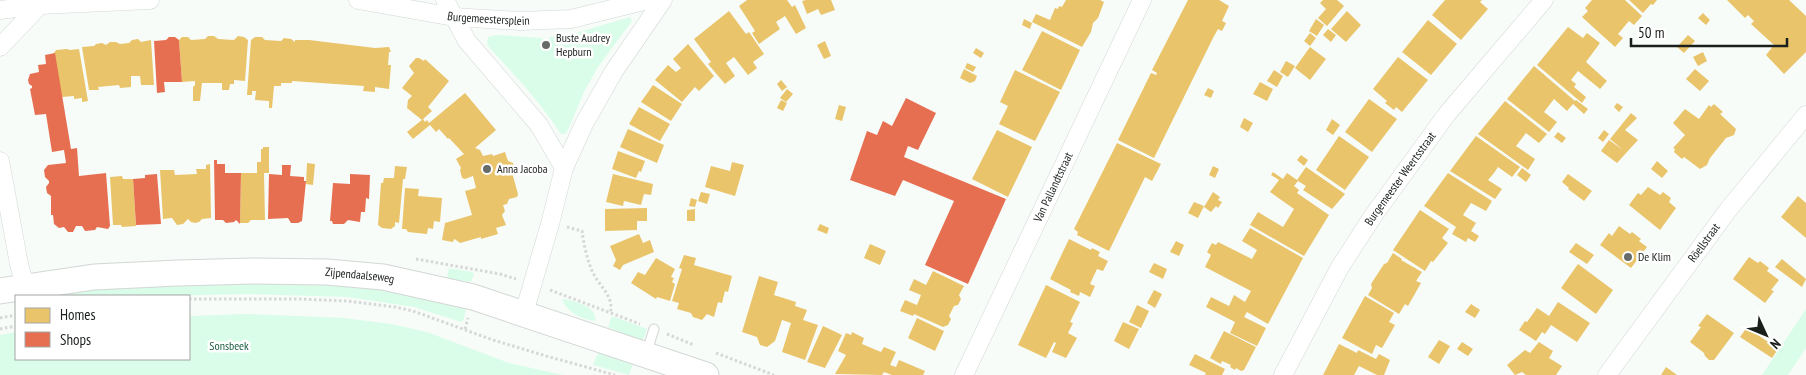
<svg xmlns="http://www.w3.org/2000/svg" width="1806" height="375" viewBox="0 0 1806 375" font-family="'PT Sans Narrow',sans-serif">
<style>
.green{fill:#dafde9}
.homes{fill:#e9c46a}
.shops{fill:#e76f51}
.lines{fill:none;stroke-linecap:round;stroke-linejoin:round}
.lane-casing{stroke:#d3d7d5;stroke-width:11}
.street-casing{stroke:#d3d7d5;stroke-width:19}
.secondary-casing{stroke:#d3d7d5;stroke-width:27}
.path{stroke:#d6d7d6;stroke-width:3;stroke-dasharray:2.5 2.5;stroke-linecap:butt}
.lane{stroke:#fefffe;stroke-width:9}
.street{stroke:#fefffe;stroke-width:18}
.secondary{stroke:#fefffe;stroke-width:25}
.poi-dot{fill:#686c69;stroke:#fff;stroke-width:2}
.labels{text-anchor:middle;stroke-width:5;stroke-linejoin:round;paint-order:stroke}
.street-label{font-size:12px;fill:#1b1f1c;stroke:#fff}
.poi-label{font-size:12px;fill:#1b1f1c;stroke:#fff;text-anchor:start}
.park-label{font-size:12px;fill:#1c6041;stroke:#fff}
</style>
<rect width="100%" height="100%" fill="#f7fcf9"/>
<path class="green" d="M630 17 632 21 598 67 584 92 568 130 565 134H561C540 102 513 73 487 45L488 37 497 35 542 38 547 46 550 37 566 36 568 42 576 39V33Z
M449 268 472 272 474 274 471 282 447 278Z
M280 282 373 287 466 309 463 321 461 322 414 307 347 297 249 294 161 296H53V293L93 288Z
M562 299C573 300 599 307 595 321 583 320 566 312 562 299Z
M1806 309V348L1788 375H1762Z
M247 314 344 318 391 324 427 332 509 363 563 375H0V335L16 332V359H189V316Z
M612 316 647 329 642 342 608 327Z
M598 353 613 358 634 361 629 375 593 365Z"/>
<path class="homes" d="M747 0H787L792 7 795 5 806 28 796 34 785 16 776 22 780 29 759 44 752 33 755 31 739 6Z
M806 0H831L835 10 821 15 818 9 807 14 802 1Z
M1066 0H1100L1104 2 1098 18 1093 23 1091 32 1082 47 1032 22 1036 14 1050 20 1055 8 1058 9 1059 6 1062 7Z
M1188 0H1219L1229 6 1222 21 1226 23 1222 31 1218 29 1213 38 1154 158 1118 140 1151 73 1156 75 1157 73 1152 70Z
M1323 0H1337L1344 6 1327 26 1318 18 1326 9 1320 3Z
M1445 0H1482L1480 2 1488 9 1461 40 1432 15Z
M1592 0H1625L1642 16 1634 25 1629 21 1618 34 1623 38 1615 47 1582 17 1588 11 1585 8Z
M1629 0H1657L1653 5 1651 4 1643 13Z
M1727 0H1789L1806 16V52L1784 74 1766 55 1774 45 1751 24 1754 21 1748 15 1745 18Z
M729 11 746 34 749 32 764 54 753 62 757 68 748 75 734 57 726 63 735 76 725 84 708 64 711 62 694 39Z
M1347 11 1361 25 1346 42 1331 29Z
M1703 13 1710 20 1706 25 1698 18Z
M1024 19 1032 23 1030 29 1022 25Z
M1316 19 1324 25 1317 36 1309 31Z
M1428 20 1457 44 1431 75 1402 52Z
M1568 27 1583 38 1587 33 1600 43 1586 62 1607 81 1600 89 1578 71 1571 80 1576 84 1574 87 1586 97 1582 103 1537 65Z
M1328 29 1336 35 1331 42 1323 35Z
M1042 31 1080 50 1061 90 1022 70Z
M1310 33 1316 38 1310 46 1304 41Z
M1688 35 1695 41 1684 53 1677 47Z
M208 36H214L218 39 234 40 238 36 244 37 248 40 245 81 234 80V84H230L229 90H222V83H202L200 101H193V87L195 85V81L182 82 179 40 182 37H188L191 40 205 39Z
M255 37H262L265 40 281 41 284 38 291 39 295 42V40H309L375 48 389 47 391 52H389L388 65H391L389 89 375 87V92L363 91 364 86 292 81V83H281V86H274L272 108H269V101L255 100 256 91H252V95H247L251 40Z
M138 39 141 42 151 40 154 85H141L140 76H131V87L120 88 119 85 98 87 99 90H89L82 47 94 46 96 44 102 43 106 45 110 42H116L120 44 129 43 132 40Z
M825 41 831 56 824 59 817 45Z
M688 44 714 76 699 91 695 87 682 102 655 80 668 65 676 72 681 68 673 59Z
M1310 47 1326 59 1310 80 1295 68Z
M976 48 984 53 981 58 973 53Z
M67 49 70 50 79 49 88 101 82 102V98L74 99V96L62 97 54 53 56 50Z
M1703 52 1707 61 1698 66 1693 57Z
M1398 57 1428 80 1402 112 1396 107 1394 110 1385 103 1387 101 1373 89Z
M416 58H419L424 61 425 59 449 81 428 107 432 111 422 120 407 108 408 100 412 96 402 88 414 73 409 66Z
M1286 61 1295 66 1288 77 1280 72Z
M967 63 976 67 973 72 965 68Z
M1534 66 1575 101 1576 100 1588 109 1584 114 1573 104 1567 111 1554 99 1544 112 1557 122 1549 132 1507 99Z
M964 69 977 76 975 81 970 83 960 78Z
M1695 69 1709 81 1700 91 1686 79Z
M1015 70 1060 92 1035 141 999 124 1008 106 1000 102Z
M1274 70 1283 76 1277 87 1267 81Z
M781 80 787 87 782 91 777 84Z
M1260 82 1273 89 1267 101 1253 94Z
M653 85 682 104 671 121 641 102Z
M1208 88 1214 91 1211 98 1204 95Z
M787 89 793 94 786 102 780 98Z
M465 93 496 130 475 148 480 150 483 156 492 154 493 156 505 152 508 161 513 163 516 172 513 176 518 194 517 197 509 199 507 204 503 205 505 211 502 215 506 225 496 228 498 234 481 239V237L460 243 456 240 454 239 453 242 442 240 445 223 472 215 465 191 476 188 473 176 465 179 462 178 460 170 461 168 456 159 464 154 449 138 448 139 439 129 436 132 430 125 413 139 407 132 423 119 425 122 427 120 429 123Z
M1369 99 1397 119 1372 152 1345 132Z
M781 100 787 103 783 111 777 108Z
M1505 101 1547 134 1539 143 1526 133 1516 146 1535 159 1528 170 1478 134Z
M1617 103 1623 107 1619 112 1614 107Z
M1714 104 1723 112 1720 114 1736 129 1734 135 1726 138 1710 158 1707 165 1700 169 1684 157 1682 159 1674 152 1675 149 1673 148 1685 135 1673 123 1685 109 1699 119 1709 105 1711 107Z
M839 105 846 107 842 121 835 119Z
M639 107 670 124 660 141 629 124Z
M1631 113 1637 118 1625 130 1638 140 1617 163 1601 151 1609 140 1623 150 1610 139Z
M1244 118 1253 123 1248 132 1240 127Z
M1332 119 1340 125 1333 135 1326 130Z
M628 129 664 145 657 163 620 147Z
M997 130 1032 147 1008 197 972 179Z
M1604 130 1609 134 1603 142 1598 138Z
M1558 132 1566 138 1562 143 1554 137Z
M1339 136 1369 157 1345 190 1316 170Z
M1476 136 1520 167 1512 177 1498 167 1494 173 1488 180 1502 189 1495 199 1450 171Z
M1117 143 1161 164 1152 181 1145 177 1109 251 1077 235 1078 232 1074 229Z
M263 147H269V173H264L265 220H251L248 223H240L241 173H257V162H261V149H263Z
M618 151 645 161 641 172 639 171 636 178 612 169Z
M1301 155 1308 160 1304 166 1297 160Z
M1657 161 1668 171 1662 178 1651 169Z
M732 162 744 165 735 196 705 187 711 166 730 171Z
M307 163 315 164 313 185 306 184Z
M210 164 211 218 202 219 199 222 195 223 191 222 188 219 183 224 177 225 172 218 163 219 160 170H174L175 175 197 174 196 169H206V165Z
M395 166 407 167 405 179H403L399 223 395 222V226L391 229 382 228 378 225 381 183H383L384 178H394Z
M1213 166 1219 169 1215 178 1209 175Z
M1306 167 1345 194 1332 209 1303 190 1306 186 1298 181 1294 186 1299 190 1297 193 1329 215 1304 256 1250 225 1258 212 1283 227 1294 209 1270 192 1279 180 1271 175 1273 172 1283 179 1287 173 1297 180Z
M1522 168 1531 175 1526 182 1517 175Z
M1448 173 1492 201 1486 211 1471 203 1463 215 1476 223 1471 231 1479 236 1475 242 1468 238 1466 242 1452 234 1456 227 1424 206Z
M613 174 653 184 651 195 644 194 641 205 624 201 623 206 606 202Z
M1568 174 1592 191 1584 201 1568 189 1569 188 1562 182Z
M122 176 123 179H133L136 226 122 227 121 225H113L110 177Z
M1648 187 1660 195 1663 192 1671 198 1669 202 1676 208 1660 230 1629 205 1638 193 1641 195Z
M405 188 419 189 418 196 442 198 440 222 434 221 433 229 428 228 427 234 408 232 406 229H402Z
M701 192 710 194 707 204 698 201Z
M1213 192 1220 197 1218 200 1222 202 1218 208 1216 206 1211 212 1204 207Z
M1798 196 1806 203V238L1781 217Z
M691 198 697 200 695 207 689 206Z
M1194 202 1204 206 1198 218 1188 213Z
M647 208V221H637V230L605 231V209Z
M695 209V221H687V210Z
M1420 210 1449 229 1442 238 1448 243 1433 262 1431 261 1425 271 1393 250Z
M820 224 829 228 827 234 817 230Z
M1619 226 1630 234 1632 232 1641 239 1639 241 1647 247 1631 268 1600 245 1609 233 1612 236Z
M1250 228 1303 258 1268 324 1247 312 1244 317 1266 328 1257 346 1230 333 1235 322 1206 307 1211 297 1229 306 1234 295 1245 302 1251 291 1205 267 1211 255 1207 252 1212 243 1216 245 1218 242 1252 259 1257 250 1242 241Z
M639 234 643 243 650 240 654 252 623 265 620 270 613 266 616 260 610 246Z
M1069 239 1091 250 1092 248 1100 252 1098 256 1108 261 1103 271 1097 269 1090 284 1095 286 1090 297 1080 292 1079 296 1070 292 1071 290 1050 279Z
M1176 241 1184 245 1179 256 1170 252Z
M1576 243 1594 255 1587 264 1569 252Z
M870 244 886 251 880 265 864 258Z
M1393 253 1402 259 1401 260 1422 272 1416 281 1421 283 1408 306 1405 304 1399 314 1368 295 1372 288 1371 284 1384 264 1387 263Z
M684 255 696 258 694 265 732 276 728 292 725 291 722 303 718 302 714 317 707 314 702 320 693 317 691 313 677 309 679 303 672 301 682 269 679 268Z
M1749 257 1758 263 1760 261 1769 268 1767 271 1779 280 1771 290 1774 291 1765 303 1733 279Z
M656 258 675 269 671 277 674 278 672 282 675 284 670 301 657 297 656 299 631 283 638 272 645 275Z
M1782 259 1806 279 1802 287 1775 267Z
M1154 263 1167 269 1163 279 1149 272Z
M1578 264 1613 290 1596 314 1561 288Z
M933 271 964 286 959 295 961 299 958 305 954 306 949 316 951 319 948 325 943 327 914 314 913 316 900 311 905 300 917 305 921 295 909 290 914 279 926 285Z
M759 276 778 282 774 295 796 302 795 306 807 310 803 320 818 325 805 360 782 352 791 323 782 320 775 341 767 347 760 345 757 337 742 332Z
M1046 285 1080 302 1070 322 1073 323 1068 333 1077 338 1066 358 1052 352 1056 343 1054 342 1046 358 1018 345Z
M1154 290 1162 294 1155 308 1147 303Z
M1365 296 1394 313 1389 322 1395 325 1382 348 1376 345 1372 354 1342 338Z
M1558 302 1590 323 1577 342 1551 325 1545 334 1542 332 1536 341 1519 330 1525 321 1527 322 1537 308 1549 316Z
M1471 304 1480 310 1475 318 1465 312Z
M1137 305 1149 311 1141 328 1129 322Z
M1707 314 1734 333 1714 360H1709L1705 356 1704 353 1690 342 1701 327 1698 326Z
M917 318 944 331 935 351 908 338Z
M1123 322 1139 329 1129 349 1114 341Z
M823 326 842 335 825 368 807 362Z
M1747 327 1778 349 1772 358 1740 337Z
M1224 331 1256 347 1244 370 1241 371 1236 368 1235 370 1230 367 1231 365 1222 361 1221 364 1210 358Z
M852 332 864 338 862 344 881 352 884 347 896 352 890 365 896 367 899 360 925 371 923 375H892L884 372 882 375 835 374 846 355 838 351 846 333 851 335Z
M1439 340 1450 346 1439 364 1428 357Z
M1462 342 1473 349 1468 356 1457 349Z
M1539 342 1553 351 1549 358 1562 366 1556 375H1526L1522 372 1515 375 1507 365 1525 350 1530 353Z
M1339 344 1357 353 1358 350 1376 359 1379 354 1390 360 1384 375H1377L1359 366 1354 375H1323Z
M1195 354 1225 369 1222 375H1205L1206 373 1189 365Z
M1666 367 1677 375H1661Z"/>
<path class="shops" d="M169 37H175L179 40 182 82H164L165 92 157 93 154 41 166 40Z
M55 53 71 149 77 148 79 176 106 173 110 226 108 229 97 227 95 230 85 231 82 226H76L73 232H68L64 227 59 228 54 224 53 215H51V196L47 193 46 187 49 183V181L45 177 44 170 48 165 66 163 64 150 52 152 46 114 35 115 30 89 32 88V86L29 84 28 80 30 74 39 72 38 65 46 64 45 55Z
M906 98 936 113 918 150 908 146 904 157 1006 199 968 284 925 265 954 201 903 180 895 196 850 180 867 131 877 135 883 121 892 126Z
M214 160H217V164H225V173H241L240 224 236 220 234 222 226 223 223 220H215Z
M282 165H291L290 176 304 177V181H306L302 221 298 223H291L288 218 268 219 269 174 282 175Z
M157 174 161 224 136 225 133 179 145 178V175Z
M350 174 370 175 369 199 366 198 365 212H361L360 222 348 220 344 224H333L332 221H330L333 183 350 184Z"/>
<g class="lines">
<g class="lane-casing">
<path id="lane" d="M646 354 654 329"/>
</g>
<g class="street-casing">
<g id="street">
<path id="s1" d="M358 0 454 17 520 21 571 19 648 0"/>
<path d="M445 0 467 41 539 125 564 168"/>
<path d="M0 10 40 5 150 0"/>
<path d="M0 47 40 5"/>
<path d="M0 161 19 264 25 286"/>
<path d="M524 313 550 224 564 168 584 124 614 71 663 0"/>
<path id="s2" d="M964 375 1142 0"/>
<path id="s3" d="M1283 375 1340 267 1373 216 1447 114 1544 0"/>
<path id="s4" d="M1607 375 1728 210 1806 115"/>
</g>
</g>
<g class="secondary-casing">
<g id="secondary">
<path id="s5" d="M0 291 94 277 178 273 253 271 327 272 383 277 473 297 706 375"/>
</g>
</g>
<path class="path" d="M567 227 582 231C584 245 587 260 593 273 600 287 615 297 610 314
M416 259 500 274 516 279
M550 290 640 324
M189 299H298L347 301 395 307 413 311 493 340 546 356 615 375
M0 318 16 315
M0 329 16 326
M465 329 468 318
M667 334 694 345
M716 353 774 375"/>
<use href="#lane" class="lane"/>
<use href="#street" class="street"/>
<use href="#secondary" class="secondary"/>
</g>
<g class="poi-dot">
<circle cx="546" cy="45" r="5"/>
<circle cx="487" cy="169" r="5"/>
<circle cx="1628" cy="257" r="5"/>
</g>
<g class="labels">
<g class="street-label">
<text dy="4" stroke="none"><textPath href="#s1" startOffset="132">Burgemeestersplein</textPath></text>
<text dy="4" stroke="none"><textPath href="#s3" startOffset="229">Burgemeester Weertsstraat</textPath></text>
<text dy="4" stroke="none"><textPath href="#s2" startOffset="208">Van Pallandtstraat</textPath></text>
<text dy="4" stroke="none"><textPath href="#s4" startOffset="164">Röellstraat</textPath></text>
<text dy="4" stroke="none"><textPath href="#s5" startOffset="361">Zijpendaalseweg</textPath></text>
</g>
<g class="poi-label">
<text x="556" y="42">Buste Audrey<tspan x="556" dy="14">Hepburn</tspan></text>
<text x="497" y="173">Anna Jacoba</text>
<text x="1638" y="261">De Klim</text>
</g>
<g class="park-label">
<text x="229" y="350">Sonsbeek</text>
</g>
</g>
<rect x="15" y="295" width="175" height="65" fill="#ffffff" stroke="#a4a5a4"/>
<rect x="25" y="308" width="25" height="15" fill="#e9c46a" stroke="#a4a5a4"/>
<text x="60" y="320" font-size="15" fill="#1b1f1c">Homes</text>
<rect x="25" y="332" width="25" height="15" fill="#e76f51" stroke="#a4a5a4"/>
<text x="60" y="345" font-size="15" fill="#1b1f1c">Shops</text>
<g transform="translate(1766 335) rotate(134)" stroke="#ffffff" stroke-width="4" paint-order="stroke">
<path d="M0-4L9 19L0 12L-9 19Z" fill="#1b1f1c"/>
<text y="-8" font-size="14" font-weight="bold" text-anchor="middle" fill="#1b1f1c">N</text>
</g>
<path d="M1631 38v8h156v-8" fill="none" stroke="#1b1f1c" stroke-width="2.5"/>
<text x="1638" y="38" font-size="15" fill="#1b1f1c" stroke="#ffffff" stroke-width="4" paint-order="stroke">50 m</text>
</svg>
